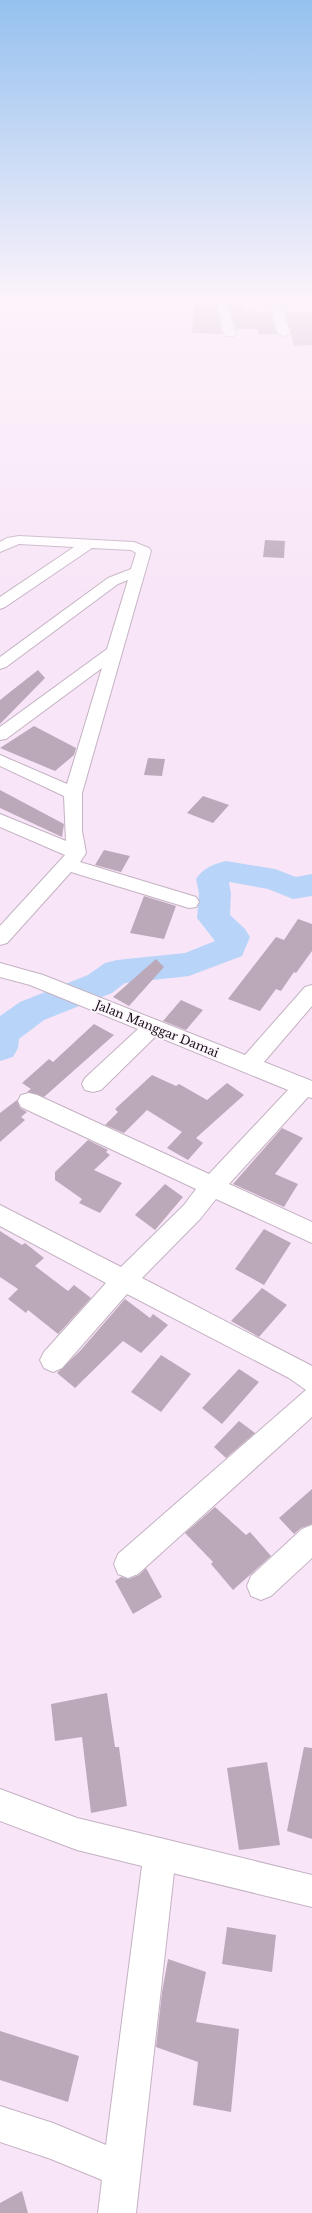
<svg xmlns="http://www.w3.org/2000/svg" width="312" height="2213" viewBox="0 0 312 2213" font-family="'Libre Baskerville',serif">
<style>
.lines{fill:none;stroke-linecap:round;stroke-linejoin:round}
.river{fill:#b8d5f9;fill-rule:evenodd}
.building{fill:#bba9b9}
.street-casing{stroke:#c4b2c3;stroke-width:2}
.secondary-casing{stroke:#c4b2c3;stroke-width:2}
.street{fill:#fff;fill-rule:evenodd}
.secondary{fill:#fff;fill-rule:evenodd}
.labels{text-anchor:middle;stroke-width:4;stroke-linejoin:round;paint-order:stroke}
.street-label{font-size:12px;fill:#171016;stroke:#fef6fd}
</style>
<rect width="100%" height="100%" fill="#f8e5f7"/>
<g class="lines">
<path class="river" d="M226 861 275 869 296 877 312 874V896L293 899 268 889 230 882 229 883 231 893 230 915 245 929 250 937 242 956 189 976 125 983 112 993 44 1020 19 1039 18 1048 13 1057 0 1061V1016L20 1002 88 975 105 963 117 960 185 953 215 941 197 918 199 893 196 879C203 868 214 864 226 861Z"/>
</g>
<path class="building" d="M194 304H216L222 334 192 333Z
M229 304H241L242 311 271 312 277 334 259 335 257 329H236Z
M285 312H312V345L294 346Z
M265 540 285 541 284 558 263 557Z
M38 670 45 678 0 724V700Z
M34 726 76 748 74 755 55 771 0 748Z
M148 758 165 759 162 776 144 775Z
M0 790 64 824 62 837 0 808Z
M203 796 229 805 213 823 187 813Z
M104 850 130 856 121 872 95 865Z
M144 896 176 906 164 939 130 933Z
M298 919 312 924V951L296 973 294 972 281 991 276 989 260 1011 228 999 276 937 284 940Z
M156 959 164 967 129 1006 113 997Z
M181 1000 203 1010 186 1030 163 1021Z
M94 1024 114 1035 44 1097 27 1092 31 1089 22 1083 49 1059 53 1062Z
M152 1075 176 1086 179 1084 207 1100 227 1083 244 1095 196 1138 203 1143 188 1160 167 1148 182 1132 147 1110 124 1133 105 1125 118 1112 115 1109Z
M17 1100 20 1108 27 1112 21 1117 25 1120 0 1142V1113Z
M282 1128 303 1138 275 1174 298 1184 284 1207 233 1184Z
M88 1140 108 1150 106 1152 110 1155 94 1170 122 1183 100 1213 79 1203 82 1199 55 1180V1172Z
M165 1184 183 1197 155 1230 135 1215Z
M264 1229 291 1243 264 1285 235 1269Z
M0 1231 22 1245 25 1243 44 1258 35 1266 68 1291 74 1285 91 1298 58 1334 28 1310 26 1313 8 1299 18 1289 0 1277Z
M262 1288 287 1305 259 1337 231 1321Z
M125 1299 150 1318 153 1314 168 1325 141 1353 123 1341 75 1388 57 1373 80 1351Z
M161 1355 191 1374 161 1412 131 1392Z
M239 1369 259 1382 222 1424 202 1408Z
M239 1421 255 1433 226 1458 214 1447Z
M312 1489V1524L301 1528 294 1534 279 1518Z
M215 1507 246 1535 250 1532 271 1556 233 1590 211 1564 213 1562 185 1533Z
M146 1568 162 1597 133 1614 115 1581 121 1577 129 1579 139 1575Z
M107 1693 115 1747H119L127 1806 91 1813 82 1737 55 1741 51 1704Z
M304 1747 312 1748V1839L287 1831Z
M267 1762 280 1845 239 1850 227 1768Z
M227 1927 276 1935 272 1972 222 1964Z
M168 1959 206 1972 196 2022 239 2029 231 2112 193 2105 198 2062 156 2047 162 1992Z
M0 2031 79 2056 68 2102 0 2080Z
M22 2191 28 2213H0V2203Z"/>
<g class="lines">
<g class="street-casing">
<path id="street" d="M216 299H226L236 334 234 336H226L224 334Z
M269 299H279L290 333 288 335 284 336 278 333Z
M19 536 134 542 149 548 151 551 82 793V831L86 853 80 862 196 897 199 902 196 907 189 908 71 872 7 943 0 945V926L65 855 0 827V814L66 841 64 796 0 766V755L67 784 102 668 6 739 0 740V727L107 649 128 580 118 584 6 667 0 669V657L108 578 131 569 136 553 131 550 92 548 5 607 0 609V597L74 547 19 544 0 552V542L7 538Z
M0 963 43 975 245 1055 305 987 312 985V1006L264 1062 312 1081V1098L308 1097 229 1184 312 1222V1243L216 1199 200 1219 142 1278 312 1366V1417L138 1574 128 1578 118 1574 114 1564 118 1554 306 1390 289 1378 127 1294 62 1368 53 1372 44 1368 40 1360 44 1352 106 1283 0 1226V1205L121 1267 184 1205 196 1189 21 1107 18 1101 21 1095 29 1093 37 1095 209 1174 288 1090 156 1036 101 1090 93 1092 85 1090 82 1084 85 1078 138 1029 30 985 0 977Z
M312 1525V1558L271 1596 261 1600 251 1596 247 1586 251 1576 302 1529Z
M0 1789 77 1818 160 1838 171 1843 176 1854 136 2213H98L102 2180 51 2159 0 2142V2106L53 2123 106 2145 142 1866 77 1850 0 1821Z"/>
</g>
<g class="secondary-casing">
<path id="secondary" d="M160 1838 312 1875V1907L160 1870 149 1865 144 1854 149 1843Z"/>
</g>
<use href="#street" class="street"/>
<use href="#secondary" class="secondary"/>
</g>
<linearGradient id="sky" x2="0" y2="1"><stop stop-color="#95c1ef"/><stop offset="0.49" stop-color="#fcf3fb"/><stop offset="1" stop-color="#fcf3fb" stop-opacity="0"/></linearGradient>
<rect width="312" height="609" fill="url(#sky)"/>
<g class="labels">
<g class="street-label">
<text transform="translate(157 1029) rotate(22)" y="4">Jalan Manggar Damai</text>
</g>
</g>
</svg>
